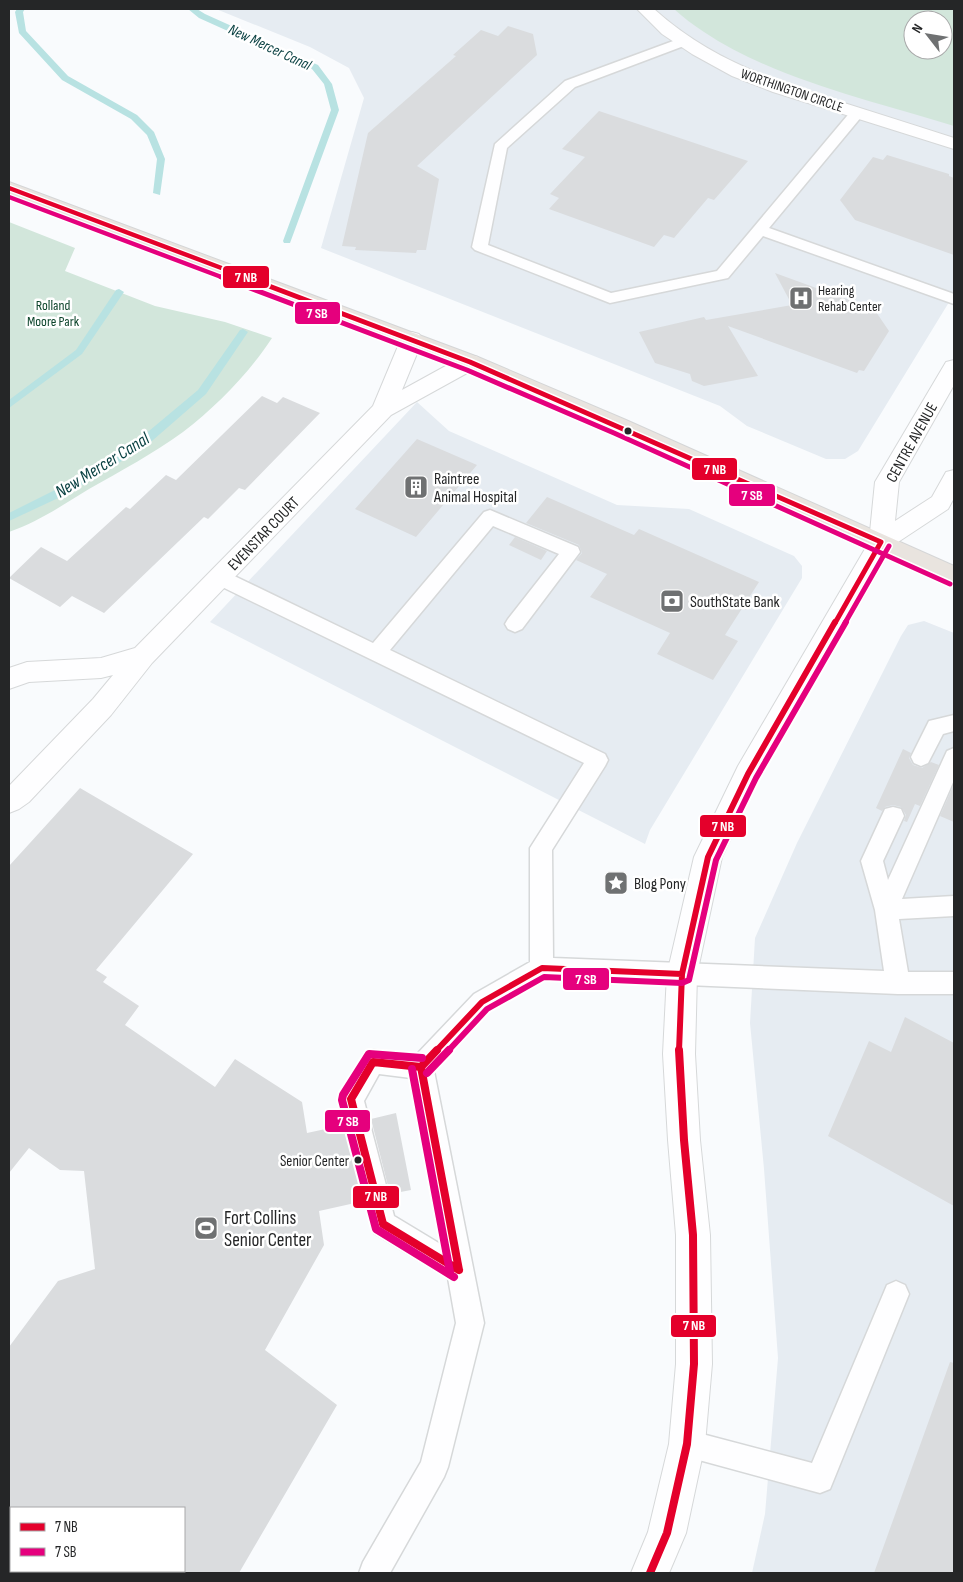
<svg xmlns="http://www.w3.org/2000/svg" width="963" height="1582" viewBox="0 0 963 1582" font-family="'Sofia Sans Condensed',sans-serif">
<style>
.built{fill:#e6ecf2;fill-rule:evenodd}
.green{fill:#d2e6db;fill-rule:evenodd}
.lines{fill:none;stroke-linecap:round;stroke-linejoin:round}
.stream{fill:#b8e2e2;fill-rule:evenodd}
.building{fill:#dadcde}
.service-casing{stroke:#d6d8d9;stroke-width:3}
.minor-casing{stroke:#d6d8d9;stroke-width:2}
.tertiary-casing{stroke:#d6d8d9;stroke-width:2}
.primary-casing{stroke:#d5d6d7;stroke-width:2}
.service{fill:#fefeff;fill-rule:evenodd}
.minor{fill:#fefeff;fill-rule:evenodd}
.tertiary{fill:#fefeff;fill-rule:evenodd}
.primary{fill:#e9e4df;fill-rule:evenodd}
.bus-1-far3-casing{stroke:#fff;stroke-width:7}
.bus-1-far2-casing{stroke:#fff;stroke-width:8}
.bus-1-far1-casing{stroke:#fff;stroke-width:10}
.bus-1-casing{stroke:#fff;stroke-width:12}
.bus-2-far3-casing{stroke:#fff;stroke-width:7}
.bus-2-far2-casing{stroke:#fff;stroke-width:8}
.bus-2-far1-casing{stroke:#fff;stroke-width:10}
.bus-2-casing{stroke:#fff;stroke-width:12}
.bus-1-far3{stroke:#e4002b;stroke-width:4.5}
.bus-1-far2{stroke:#e4002b;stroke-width:5}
.bus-1-far1{stroke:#e4002b;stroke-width:6}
.bus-1{stroke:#e4002b;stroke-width:8}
.bus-2-far3{stroke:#e5007d;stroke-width:4.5}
.bus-2-far2{stroke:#e5007d;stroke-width:5}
.bus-2-far1{stroke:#e5007d;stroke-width:6}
.bus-2{stroke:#e5007d;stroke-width:8}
.bus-dot{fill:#252627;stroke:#fff;stroke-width:2}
.labels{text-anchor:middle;stroke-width:5;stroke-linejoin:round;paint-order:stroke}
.far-street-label{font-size:14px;fill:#252627;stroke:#fff}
.far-poi-label{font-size:14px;fill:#252627;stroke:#fff;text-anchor:start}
.far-park-label{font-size:14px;fill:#0c442b;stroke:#fff}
.far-water-label{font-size:15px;font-style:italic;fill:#073f40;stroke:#fff}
.bus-label{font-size:15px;fill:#252627;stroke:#fff;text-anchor:end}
.street-label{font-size:16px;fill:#252627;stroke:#fff}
.poi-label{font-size:16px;fill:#252627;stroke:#fff;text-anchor:start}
.water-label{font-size:18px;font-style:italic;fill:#073f40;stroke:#fff}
.near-poi-label{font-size:19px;fill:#252627;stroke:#fff;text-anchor:start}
.line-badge{stroke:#fff;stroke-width:2}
.badge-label{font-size:14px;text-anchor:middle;font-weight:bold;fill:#fff}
</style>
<rect width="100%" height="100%" fill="#f9fbfd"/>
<path class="built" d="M216 9H954V294L858 451 845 459H826L747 426 720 406 321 248 364 98 349 68 310 47ZM913 20H943V50H913Z
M417 402 449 431 617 505 689 509 794 556 802 566V578L650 830 645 844 210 622Z
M924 621 954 633V1573H752L765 1514 778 1358 764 1169 750 1023 755 938 797 843 901 636 908 625Z"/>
<path class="green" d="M674 9H954V126C873 101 774 79 704 32 693 25 683 17 674 9ZM913 20H943V50H913Z
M9 222 75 248 65 271 155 306 225 322 272 338C249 373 217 406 183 432 154 453 121 471 89 489 63 505 38 522 9 532Z"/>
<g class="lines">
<path class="stream" d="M17 9H25L23 12 26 31 68 76 137 115 154 132 165 159 160 195 153 193 157 159 147 135 131 119 62 80 19 33 15 12Z
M188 9H197L205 14 318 65 332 84 339 110 290 243H284L283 241 331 110 324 84 312 69 199 18Z
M119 289 124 292 82 354 9 408V400L76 350 116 290Z
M243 329 248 332 206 394 145 447 69 493 9 521V513L61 487 137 441 198 390 240 330Z"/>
</g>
<path class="building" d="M508 26 533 34 537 55 417 166 439 179 426 250H417L416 253 355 250 356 247 342 246 368 133 456 56 453 55 481 30 498 36Z
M599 111 644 126 748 161 714 200 708 198 674 238 664 235 654 247 549 209 559 198 550 194 585 157 562 149Z
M887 155 949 174V176L954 178V255L855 220 840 200 873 157 883 160Z
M775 273 874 309 889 331 864 371 859 370 857 373 728 326 758 376 704 386 692 381 690 374 655 363 639 332 704 317 706 320 792 305Z
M262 396 277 403 283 397 320 413 245 490 239 488 208 519 204 517 104 613 72 596 60 607 9 578 41 547 67 561 126 507 130 509 166 475 176 480Z
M417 439 477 465 416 537 355 509Z
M547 497 634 535 639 529 759 582 725 635 738 641 713 680 657 654 670 633 590 597 607 574 576 560 582 553 579 545 526 523Z
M515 537 547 551 541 560 509 545Z
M903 749 911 753 909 758 913 765 922 768 931 762 939 765 920 806 915 804 907 822 904 821 906 815 901 807 893 805 885 807 882 811 876 808Z
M954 784V822L940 816Z
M80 788 193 854 96 970 107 977 103 982 139 1006 125 1025 215 1087 235 1059 302 1102 307 1133 344 1125 364 1201 319 1211 324 1245 265 1350 337 1405 239 1573H184V1508H9V1347L58 1281 95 1269 84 1171 60 1170 29 1148 9 1173V866Z
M905 1017 954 1043V1206L828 1136 869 1041 891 1052Z
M396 1113 411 1190 390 1194 371 1119Z
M950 1362 954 1363V1573H874Z"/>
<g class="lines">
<g class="service-casing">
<path id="service" d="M684 37 689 38 691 41 689 44 575 87 507 148 488 245 611 293 717 271 852 110 857 109 864 113 862 116 769 228 954 294V304L763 236 728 278 610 303 475 250 472 247 495 144 565 81Z
M490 510 578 547 580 552 522 629 515 632 508 629 505 624 508 619 559 554 493 526 390 650 605 754 608 760 605 766 552 850 553 958 884 971 875 910 861 861 885 809 893 807 901 809 904 816 883 861 888 880 947 751 954 748V780L902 899 954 896V916L899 919 908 972H954V994H898L544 979 490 1010 434 1071 484 1323 448 1467 444 1477 390 1573H359L363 1562 421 1462 456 1323 448 1278 374 1233 339 1099 364 1054 373 1050 416 1055 474 994 530 962V848L584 763 212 582 210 577 212 572 219 570 226 572 373 643 484 512ZM379 1074 411 1078 442 1245 394 1216 364 1101Z
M954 715V731L943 734 928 763 921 766 914 763 911 757 929 721Z
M896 1281 905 1285 909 1294 830 1489 820 1493 677 1454 673 1444 677 1434 687 1430 812 1463 887 1285Z"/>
</g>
<g class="minor-casing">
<path id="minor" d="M637 9H654C709 59 772 80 841 102 879 114 917 126 954 138V149L773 92 732 76 692 54 662 34Z
M412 332 419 334 423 339 402 390 462 357 470 355 478 357 481 362 478 367 391 415 152 663 111 715 29 802 19 809 9 813V786L93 699 113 675 101 678 29 682 9 689V668L27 662 101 658 135 648 373 406 401 339 405 334Z"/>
</g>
<g class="tertiary-casing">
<path id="tertiary" d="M954 360V385L899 482 895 521 932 497 946 472 954 470V498L948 509 889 548 758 781 722 857 697 974 695 1054 700 1140 710 1235 712 1364 705 1444 686 1533 669 1573H631L648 1532 669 1444 676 1364V1235L668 1140 663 1054 667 974 694 857 738 766 869 542 875 482 946 362Z"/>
</g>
<g class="primary-casing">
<path id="primary" d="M9 182 478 357 626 420 954 566V585L610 430 462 367 9 194Z"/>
</g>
<use href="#service" class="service"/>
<use href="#minor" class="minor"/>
<use href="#tertiary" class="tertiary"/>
<use href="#primary" class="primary"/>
<g class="bus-1-far3-casing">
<path id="bus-1-far3" d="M9 188 248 278"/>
</g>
<g class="bus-1-far2-casing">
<path id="bus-1-far2" d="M245 277 470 362 881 542 835 623"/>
</g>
<g class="bus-1-far1-casing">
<path id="bus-1-far1" d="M436 1051 482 1002 542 968 682 974
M679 1051 682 974 708 857 748 774 835 622"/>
</g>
<g class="bus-1-casing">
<path id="bus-1" d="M421 1067 373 1062 351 1099 383 1224 459 1270
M421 1067 437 1050
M421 1067 459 1270
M650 1573 667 1533 687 1444 694 1364 693 1235 684 1140 679 1050"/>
</g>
<g class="bus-2-far3-casing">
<path id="bus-2-far3" d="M9 197 224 278"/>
</g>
<g class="bus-2-far2-casing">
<path id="bus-2-far2" d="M221 277 467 370 614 433 950 584
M845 623 889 546"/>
</g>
<g class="bus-2-far1-casing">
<path id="bus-2-far1" d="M448 1051 487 1009 544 977 682 983 689 980 716 860 756 778 846 622"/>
</g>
<g class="bus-2-casing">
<path id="bus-2" d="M422 1058 369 1054 343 1095 342 1100 376 1229 454 1277
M412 1069 450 1272
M427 1073 449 1050"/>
</g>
<use href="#bus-1-far3" class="bus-1-far3"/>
<use href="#bus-1-far2" class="bus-1-far2"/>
<use href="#bus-1-far1" class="bus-1-far1"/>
<use href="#bus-1" class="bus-1"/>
<use href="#bus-2-far3" class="bus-2-far3"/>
<use href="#bus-2-far2" class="bus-2-far2"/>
<use href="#bus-2-far1" class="bus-2-far1"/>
<use href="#bus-2" class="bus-2"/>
</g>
<defs>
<g id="hospital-square" transform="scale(1.25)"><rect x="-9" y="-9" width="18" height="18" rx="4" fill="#6f7172" stroke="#fff"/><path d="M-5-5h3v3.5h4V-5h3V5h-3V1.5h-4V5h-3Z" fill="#fff"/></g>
<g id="building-square" transform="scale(1.25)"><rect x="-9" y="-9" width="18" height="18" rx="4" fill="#6f7172" stroke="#fff"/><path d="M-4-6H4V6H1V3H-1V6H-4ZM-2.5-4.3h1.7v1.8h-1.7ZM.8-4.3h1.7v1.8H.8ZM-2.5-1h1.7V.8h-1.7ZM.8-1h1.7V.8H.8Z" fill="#fff"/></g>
<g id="bank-square" transform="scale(1.25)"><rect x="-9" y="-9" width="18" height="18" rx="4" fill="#6f7172" stroke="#fff"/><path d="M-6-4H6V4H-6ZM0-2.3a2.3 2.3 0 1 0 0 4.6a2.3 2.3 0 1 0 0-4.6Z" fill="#fff"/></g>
<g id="sight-square" transform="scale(1.25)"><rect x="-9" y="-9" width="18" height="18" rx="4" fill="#6f7172" stroke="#fff"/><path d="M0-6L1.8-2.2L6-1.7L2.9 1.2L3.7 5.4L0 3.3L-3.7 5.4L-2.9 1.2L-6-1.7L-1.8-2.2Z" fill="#fff"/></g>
<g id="stadium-square" transform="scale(1.25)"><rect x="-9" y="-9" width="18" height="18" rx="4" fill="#6f7172" stroke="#fff"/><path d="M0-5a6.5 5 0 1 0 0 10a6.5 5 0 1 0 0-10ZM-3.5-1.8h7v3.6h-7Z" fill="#fff"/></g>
</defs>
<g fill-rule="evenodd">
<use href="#hospital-square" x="801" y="298"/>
<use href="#building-square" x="416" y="487"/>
<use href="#bank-square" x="672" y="601"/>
<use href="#sight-square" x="616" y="883"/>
<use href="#stadium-square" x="206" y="1228"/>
</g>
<g class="bus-dot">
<circle cx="628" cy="431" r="4.5"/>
<circle cx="358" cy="1160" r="4.5"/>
</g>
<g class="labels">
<g class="far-street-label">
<text transform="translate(792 90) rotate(19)" y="5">WORTHINGTON CIRCLE</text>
</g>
<g class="far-poi-label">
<text x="818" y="295">Hearing<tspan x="818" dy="16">Rehab Center</tspan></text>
</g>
<g class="far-park-label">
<text x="53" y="310">Rolland<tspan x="53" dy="16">Moore Park</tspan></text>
</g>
<g class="far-water-label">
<text transform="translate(270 47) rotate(25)" y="5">New Mercer Canal</text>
</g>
<g class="bus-label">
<text x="349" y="1166">Senior Center</text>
</g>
<g class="street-label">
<text transform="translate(911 442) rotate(-61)" y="6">CENTRE AVENUE</text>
<text transform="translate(263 533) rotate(-46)" y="6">EVENSTAR COURT</text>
</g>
<g class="poi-label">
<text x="434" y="484">Raintree<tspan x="434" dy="18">Animal Hospital</tspan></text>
<text x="690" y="607">SouthState Bank</text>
<text x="634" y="889">Blog Pony</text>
</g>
<g class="water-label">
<text transform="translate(102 465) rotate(-32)" y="6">New Mercer Canal</text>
</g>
<g class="near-poi-label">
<text x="224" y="1224">Fort Collins<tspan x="224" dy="22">Senior Center</tspan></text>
</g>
</g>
<g class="line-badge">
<rect x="222" y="265" width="48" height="24" rx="5" fill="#e4002b"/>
<rect x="294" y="301" width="47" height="24" rx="5" fill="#e5007d"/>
<rect x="691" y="457" width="47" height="24" rx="5" fill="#e4002b"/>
<rect x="728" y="483" width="48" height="24" rx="5" fill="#e5007d"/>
<rect x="699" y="814" width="48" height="24" rx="5" fill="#e4002b"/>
<rect x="562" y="967" width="48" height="24" rx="5" fill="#e5007d"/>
<rect x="324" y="1109" width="47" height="24" rx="5" fill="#e5007d"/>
<rect x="352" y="1185" width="48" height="24" rx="5" fill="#e4002b"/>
<rect x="670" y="1314" width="47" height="24" rx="5" fill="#e4002b"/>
</g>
<g class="badge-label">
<text x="246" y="282">7 NB</text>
<text x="317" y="318">7 SB</text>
<text x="715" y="474">7 NB</text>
<text x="752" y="500">7 SB</text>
<text x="723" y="831">7 NB</text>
<text x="586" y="984">7 SB</text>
<text x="348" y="1126">7 SB</text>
<text x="376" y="1201">7 NB</text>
<text x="694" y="1330">7 NB</text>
</g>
<rect width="963" height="1582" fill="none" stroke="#252627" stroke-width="20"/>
<rect x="10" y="1507" width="175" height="65" fill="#ffffff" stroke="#a8a8a9"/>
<rect x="20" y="1523" width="25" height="8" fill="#e4002b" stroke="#a8a8a9"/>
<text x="55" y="1532" font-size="15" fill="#252627">7 NB</text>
<rect x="20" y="1548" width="25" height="8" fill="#e5007d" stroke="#a8a8a9"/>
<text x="55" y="1557" font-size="15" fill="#252627">7 SB</text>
<g transform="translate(928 35) rotate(301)"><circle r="24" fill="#ffffff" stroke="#a8a8a9"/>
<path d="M0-4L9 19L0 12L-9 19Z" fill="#6f7172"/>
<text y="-8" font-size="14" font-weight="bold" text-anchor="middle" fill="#252627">N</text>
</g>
</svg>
